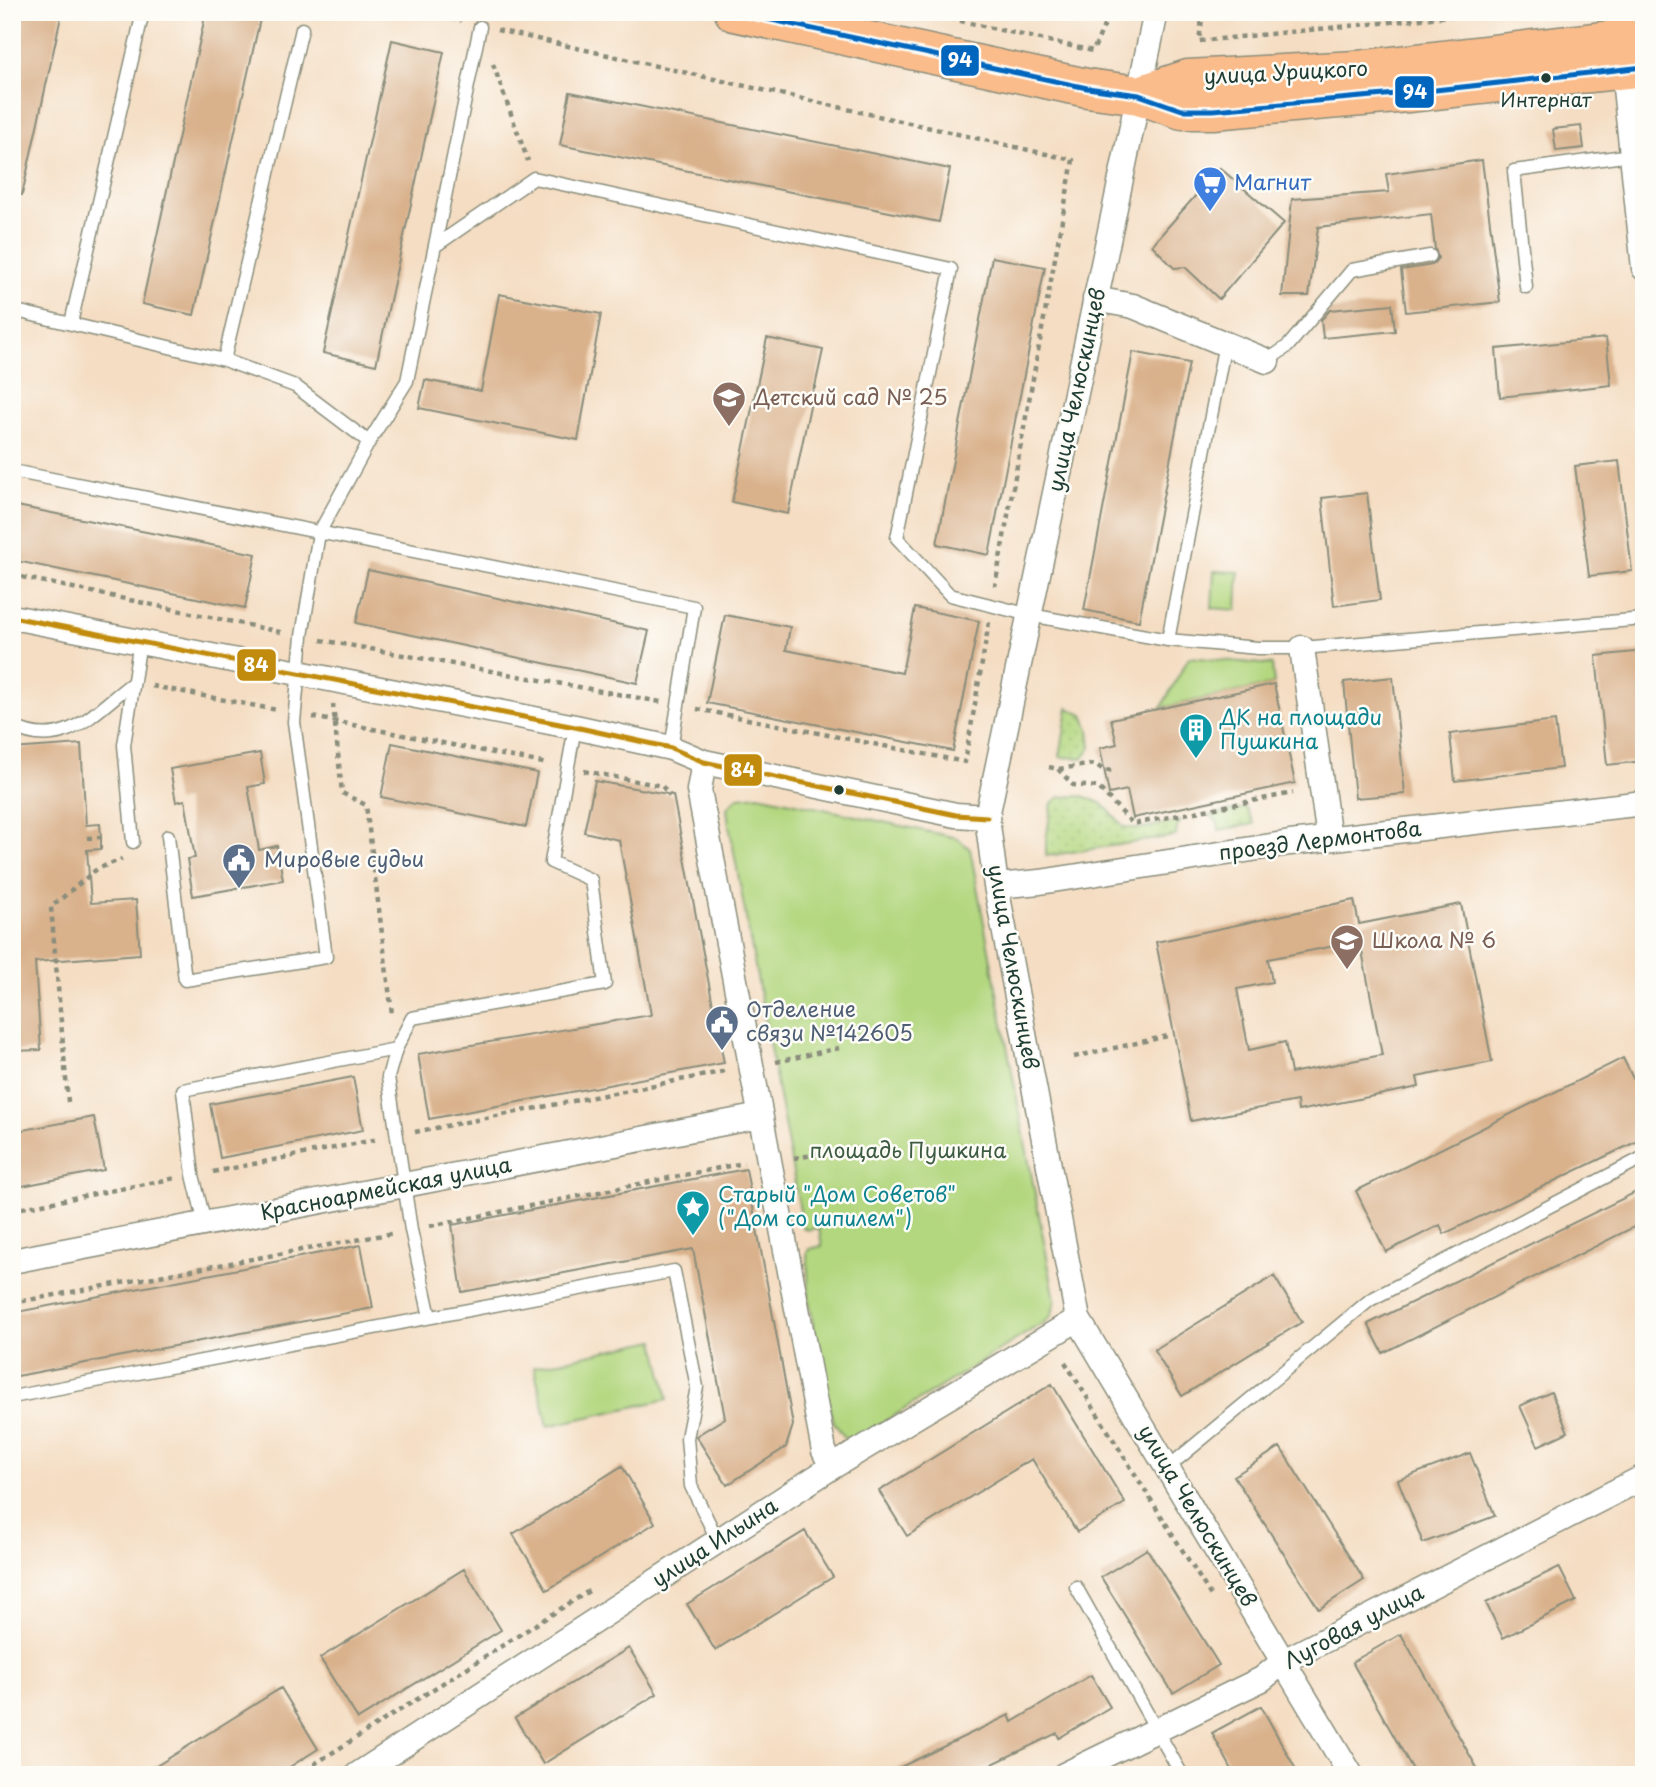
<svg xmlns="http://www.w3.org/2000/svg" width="1656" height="1787" viewBox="0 0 1656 1787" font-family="'Playpen Sans',sans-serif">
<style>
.grass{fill:url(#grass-dots);stroke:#698a5a;stroke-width:2}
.park{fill:#b3d77f;stroke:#698a5a;stroke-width:2}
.building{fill:#d9b18b;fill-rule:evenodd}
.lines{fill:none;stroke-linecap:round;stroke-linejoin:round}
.lane-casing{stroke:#8a8d7b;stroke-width:15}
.street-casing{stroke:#8a8d7b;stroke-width:27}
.highway-casing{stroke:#8a8d7b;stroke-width:41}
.path{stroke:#8a8d7b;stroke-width:4.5;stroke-dasharray:5 5;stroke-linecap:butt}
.lane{stroke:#fff;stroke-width:12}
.street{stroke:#fff;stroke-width:24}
.highway{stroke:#fabc8b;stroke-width:38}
.bus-1-casing{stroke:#fdfcf7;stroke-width:10}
.bus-2-casing{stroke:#fdfcf7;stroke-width:10}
.bus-1{stroke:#0065bd;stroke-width:5}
.bus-2{stroke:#c18c0d;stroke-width:5}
.bus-dot{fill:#1f3d34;stroke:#fdfcf7;stroke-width:2.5}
.labels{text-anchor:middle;stroke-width:5;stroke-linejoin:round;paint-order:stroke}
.bus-label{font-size:19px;fill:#1f3d34;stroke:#fdfcf7}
.street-label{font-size:21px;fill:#1f3d34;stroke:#fdfcf7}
.shop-label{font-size:21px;fill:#366cbe;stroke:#fdfcf7;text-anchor:start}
.education-label{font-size:21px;fill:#785e54;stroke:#fdfcf7;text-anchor:start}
.culture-label{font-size:21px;fill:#0d838f;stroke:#fdfcf7;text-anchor:start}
.service-label{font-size:21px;fill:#4e5e75;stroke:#fdfcf7;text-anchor:start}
.park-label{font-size:21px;fill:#3d5c43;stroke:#fdfcf7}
.line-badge{stroke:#fdfcf7;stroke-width:2.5}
.badge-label{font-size:19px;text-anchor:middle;font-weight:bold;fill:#fff}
</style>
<defs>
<pattern id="grass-dots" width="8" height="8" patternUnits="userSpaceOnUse" patternTransform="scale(1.75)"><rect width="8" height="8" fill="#b3d77f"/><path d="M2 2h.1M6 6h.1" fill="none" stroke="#9ab96e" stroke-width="1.8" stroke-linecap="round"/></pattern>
</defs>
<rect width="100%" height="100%" fill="#fdfcf7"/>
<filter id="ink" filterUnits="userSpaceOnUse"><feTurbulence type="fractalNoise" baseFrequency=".0143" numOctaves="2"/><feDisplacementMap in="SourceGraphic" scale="14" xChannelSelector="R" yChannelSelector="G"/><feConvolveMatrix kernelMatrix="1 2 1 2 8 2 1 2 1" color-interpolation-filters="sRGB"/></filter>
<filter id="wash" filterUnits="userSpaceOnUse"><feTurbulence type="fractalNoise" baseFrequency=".00686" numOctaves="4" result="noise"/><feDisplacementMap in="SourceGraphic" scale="28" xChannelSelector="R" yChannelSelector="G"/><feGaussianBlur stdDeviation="1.57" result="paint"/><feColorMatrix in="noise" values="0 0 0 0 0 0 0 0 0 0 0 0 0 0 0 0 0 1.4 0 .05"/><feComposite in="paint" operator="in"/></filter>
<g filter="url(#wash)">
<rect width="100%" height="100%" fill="#f4ddc2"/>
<path class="grass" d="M1068 708 1083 715 1089 729 1091 748 1083 758 1060 757Z
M1083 796 1103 804 1124 827 1137 829 1181 821 1177 827 1176 836 1046 856V840L1052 803 1060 797Z
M1246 808 1254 824 1219 830 1218 823 1210 815Z"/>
<path class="park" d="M1214 571 1239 572 1237 610 1212 608Z
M1189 657 1272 665 1274 684 1161 708Z
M759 795 957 838 970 849 1055 1300 1052 1315 1046 1321 860 1437 845 1438 834 1422 826 1394 809 1300 807 1253 809 1249 822 1246 819 1228 806 1230 803 1227 729 825 727 808 738 797Z
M655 1340 668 1399 548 1426 534 1367Z"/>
<g id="blocks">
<path class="building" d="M12 12H62L22 195 12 194Z
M206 12H231L260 19 194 315 142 304Z
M392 40 444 52 376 365 323 353Z
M570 92 950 169 939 222 560 145Z
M1581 126 1584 148 1556 151 1553 129Z
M1482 160 1500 302 1406 312 1401 270 1432 265 1438 258 1435 249 1431 214 1318 227 1309 296H1282L1292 199 1389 192 1386 174Z
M1220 168 1284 223 1219 299 1185 267 1174 268 1152 245Z
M992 257 1045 267 989 555 937 544Z
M499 294 601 314 578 440 419 408 425 380 481 391Z
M1392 304 1395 331 1323 338 1321 320 1330 310Z
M767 338 823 350 815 387 814 386 788 514 732 502Z
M1606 338 1611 385 1500 397 1496 349Z
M1133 352 1189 363 1139 621 1084 610Z
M1619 461 1632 571 1589 576 1575 466Z
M1367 493 1380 600 1334 606 1322 498Z
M12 505 256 554 245 608 12 560Z
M368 570 649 631 637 683 356 623Z
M915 608 979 621 953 751 707 703 725 615 790 627 786 650 902 673Z
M1644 651V761L1607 765 1596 656Z
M1393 677 1405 794 1355 798 1344 682Z
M1274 684 1295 783 1133 818 1127 790 1109 794 1100 748 1117 744 1111 719Z
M1555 721 1561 768 1455 781 1450 734Z
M392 743 537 773 526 827 381 797Z
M81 744 86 825 100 824 101 837V849L87 850 91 903 136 900 140 954 35 962 41 1050 12 1051V749Z
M260 753 265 784 248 787 259 850 277 846 283 880 193 896 187 859 195 858 185 800 176 802 170 769Z
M595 781 673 795 724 1063 429 1119 418 1054 651 1015 619 840 584 832Z
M1354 900 1359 924 1461 904 1492 1062 1417 1077 1419 1087 1298 1111 1297 1101 1191 1121 1156 942ZM1360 941 1382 1055 1291 1073 1285 1042 1249 1050 1237 989 1272 982 1268 959Z
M1623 1058 1644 1101V1138L1444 1234 1440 1225 1386 1252 1356 1191Z
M353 1077 363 1130 220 1158 210 1104Z
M94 1117 104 1170 17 1187 12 1161V1132Z
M746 1169 793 1425 786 1447 727 1485 696 1436 725 1418 693 1249 462 1292 452 1225Z
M1644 1188V1222L1383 1353 1368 1324Z
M361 1245 373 1308 17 1376 12 1350V1313Z
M1274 1276 1302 1322 1182 1396 1154 1350Z
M1052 1384 1125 1503 1077 1532 1032 1459 907 1536 879 1491Z
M1551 1392 1568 1432 1538 1446 1520 1406Z
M1280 1447 1364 1580 1319 1609 1234 1476Z
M1470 1453 1495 1516 1423 1543 1398 1480Z
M622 1466 655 1523 547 1590 513 1534Z
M805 1531 833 1577 715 1650 687 1604Z
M1147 1549 1219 1665 1173 1693 1101 1577Z
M1559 1567 1576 1601 1503 1638 1486 1603Z
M464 1569 501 1630 358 1719 320 1658Z
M1401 1634 1481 1775H1416L1352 1662Z
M629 1648 657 1694 543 1764 515 1718Z
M1091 1675 1110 1707 1059 1738 1057 1733 970 1775H884L1009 1715 1012 1722Z
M281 1688 318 1749 277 1775H142Z
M1261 1706 1299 1775H1235L1212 1733Z"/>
</g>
</g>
<g filter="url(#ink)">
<use href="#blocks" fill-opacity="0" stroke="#8a8d7b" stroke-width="2"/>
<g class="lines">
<g class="lane-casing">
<path id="lane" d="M435 246 534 178 951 269 897 538 950 595 1030 615 1168 640 1258 648H1302L1644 619
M1526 287 1514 171 1631 155
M12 310 224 360 295 386 369 442
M71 323 143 12
M224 360 302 29
M1267 361 1288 346 1352 270 1430 256
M12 471 694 607 671 748
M1168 640 1225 343
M12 726C65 753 94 711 134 682
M168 836 185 980 326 957 294 722 302 636 319 533 369 442 407 381 480 27
M133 842 124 745 140 641
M205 1224 193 1175 183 1090 396 1049
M430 1317 411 1230 388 1077 396 1049 412 1018 605 984 591 880 551 862 575 727
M12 1397 674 1271 697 1387 687 1438 691 1486 718 1541
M1167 1468 1370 1300 1644 1157
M1076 1587 1182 1775"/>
</g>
<g class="street-casing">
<path id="street" d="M1156 12 987 817 996 886 1078 1319 1351 1775
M1623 69 1644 268
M1095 299 1133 306 1267 361
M12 617 575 727 671 748 704 762 956 815 987 817
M1302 648 1329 838
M704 762 699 790 824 1451 832 1467
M996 886 1040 882 1290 843 1644 803
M12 1261 760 1116
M357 1775 832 1467 1078 1319
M1064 1775 1262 1679 1284 1661 1644 1477"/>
</g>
<g class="highway-casing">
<path id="highway" d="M734 12 1087 88 1139 95 1182 110H1213L1408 93 1644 67
M1139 95 1188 79 1357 70 1644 36"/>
</g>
<path class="path" d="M421 12 461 21
M921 12 1093 51 1110 12
M1203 12 1199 41 1491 12
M458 20 460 12
M497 30 1073 160 995 586
M493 64 528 161
M12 575 285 633
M321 640 661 702
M152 686 277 710
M333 704 342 793 366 805 392 1014
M697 709 965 762 989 622
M313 717 548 764
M1049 767 1058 769 1095 764 1105 771 1113 770
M1058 769 1073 785 1098 787 1133 824 1293 793
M584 771 662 786 670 796
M87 838 101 837
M1074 1057 1168 1036
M776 1062 839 1048
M68 1102 51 907 97 869 122 859
M415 1132 726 1071
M794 1158 861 1148
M213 1172 379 1139
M12 1210 176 1178
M430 1226 744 1163
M12 1303 394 1233
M1065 1362 1211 1596
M297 1775 592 1589"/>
<use href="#lane" class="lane"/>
<use href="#street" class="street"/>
<use href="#highway" class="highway"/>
<g class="bus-1-casing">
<path id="bus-1" d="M734 12 1087 88 1139 95 1182 110H1213L1408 93 1644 67"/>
</g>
<g class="bus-2-casing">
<path id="bus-2" d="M12 617 575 727 671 748 704 762 956 815 987 817"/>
</g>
<use href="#bus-1" class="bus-1"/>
<use href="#bus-2" class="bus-2"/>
</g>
</g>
<defs>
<g id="supermarket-pin" transform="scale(1.75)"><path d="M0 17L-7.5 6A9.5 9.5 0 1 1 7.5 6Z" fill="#3f7fe0" stroke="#fdfcf7"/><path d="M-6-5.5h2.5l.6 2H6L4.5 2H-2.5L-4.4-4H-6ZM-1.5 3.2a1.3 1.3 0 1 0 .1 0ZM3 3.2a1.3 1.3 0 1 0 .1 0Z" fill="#fff"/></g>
<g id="school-pin" transform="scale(1.75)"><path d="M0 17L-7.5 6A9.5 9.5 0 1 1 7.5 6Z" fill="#8d6e63" stroke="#fdfcf7"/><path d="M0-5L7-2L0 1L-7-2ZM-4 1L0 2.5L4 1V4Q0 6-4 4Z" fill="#fff"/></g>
<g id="building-pin" transform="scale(1.75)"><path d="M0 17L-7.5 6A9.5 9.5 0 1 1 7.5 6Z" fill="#0f9aa8" stroke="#fdfcf7"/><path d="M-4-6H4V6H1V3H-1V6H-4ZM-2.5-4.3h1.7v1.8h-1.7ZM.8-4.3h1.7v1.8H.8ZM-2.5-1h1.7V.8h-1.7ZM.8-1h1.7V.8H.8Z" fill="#fff"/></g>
<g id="civic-pin" transform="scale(1.75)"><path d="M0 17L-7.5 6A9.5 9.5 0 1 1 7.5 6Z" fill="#5c6f8a" stroke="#fdfcf7"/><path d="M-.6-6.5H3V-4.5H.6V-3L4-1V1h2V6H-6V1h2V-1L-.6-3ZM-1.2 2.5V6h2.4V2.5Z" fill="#fff"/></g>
<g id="sight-pin" transform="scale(1.75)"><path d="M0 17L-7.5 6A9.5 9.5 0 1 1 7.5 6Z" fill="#0f9aa8" stroke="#fdfcf7"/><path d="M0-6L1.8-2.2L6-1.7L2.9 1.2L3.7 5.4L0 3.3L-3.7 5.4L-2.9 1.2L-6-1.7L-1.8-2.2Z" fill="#fff"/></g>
</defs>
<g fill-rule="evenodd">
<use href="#supermarket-pin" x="1210" y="183"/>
<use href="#school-pin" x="729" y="398"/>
<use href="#building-pin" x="1196" y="730"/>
<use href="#civic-pin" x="239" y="860"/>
<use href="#school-pin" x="1347" y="941"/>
<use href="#civic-pin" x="722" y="1022"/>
<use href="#sight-pin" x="693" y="1207"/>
</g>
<g class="bus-dot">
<circle cx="1546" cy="78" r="6"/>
<circle cx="839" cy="790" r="6"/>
</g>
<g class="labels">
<g class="bus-label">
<text x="1546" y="107">Интернат</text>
</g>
<g class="street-label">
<text transform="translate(1286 73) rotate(-3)" y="7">улица Урицкого</text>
<text transform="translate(1077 390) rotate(-78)" y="7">улица Челюскинцев</text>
<text transform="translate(1320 841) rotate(-7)" y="7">проезд Лермонтова</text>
<text transform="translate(1013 967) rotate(80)" y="7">улица Челюскинцев</text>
<text transform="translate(386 1189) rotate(-11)" y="7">Красноармейская улица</text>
<text transform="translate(1197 1516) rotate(59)" y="7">улица Челюскинцев</text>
<text transform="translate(715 1543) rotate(-33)" y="7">улица Ильина</text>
<text transform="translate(1354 1627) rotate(-28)" y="7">Луговая улица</text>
</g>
<g class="shop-label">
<text x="1234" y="190">Магнит</text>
</g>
<g class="education-label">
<text x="754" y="405">Детский сад № 25</text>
<text x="1372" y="948">Школа № 6</text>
</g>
<g class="culture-label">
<text x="1220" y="725">ДК на площади<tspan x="1220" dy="24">Пушкина</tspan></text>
<text x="718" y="1202">Старый "Дом Советов"<tspan x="718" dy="24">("Дом со шпилем")</tspan></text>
</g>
<g class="service-label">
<text x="264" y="867">Мировые судьи</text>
<text x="746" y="1017">Отделение<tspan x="746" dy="24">связи №142605</tspan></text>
</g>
<g class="park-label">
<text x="908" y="1158">площадь Пушкина</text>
</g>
</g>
<g class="line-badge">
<rect x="940" y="44" width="40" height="33" rx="7" fill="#0065bd"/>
<rect x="1394" y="75" width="41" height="34" rx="7" fill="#0065bd"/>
<rect x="236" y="648" width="41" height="34" rx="7" fill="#c18c0d"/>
<rect x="723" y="753" width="40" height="34" rx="7" fill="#c18c0d"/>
</g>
<g class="badge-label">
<text x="960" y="67">94</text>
<text x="1415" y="99">94</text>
<text x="256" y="672">84</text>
<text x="743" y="777">84</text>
</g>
<rect width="1656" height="1787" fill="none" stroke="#fdfcf7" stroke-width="42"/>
</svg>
